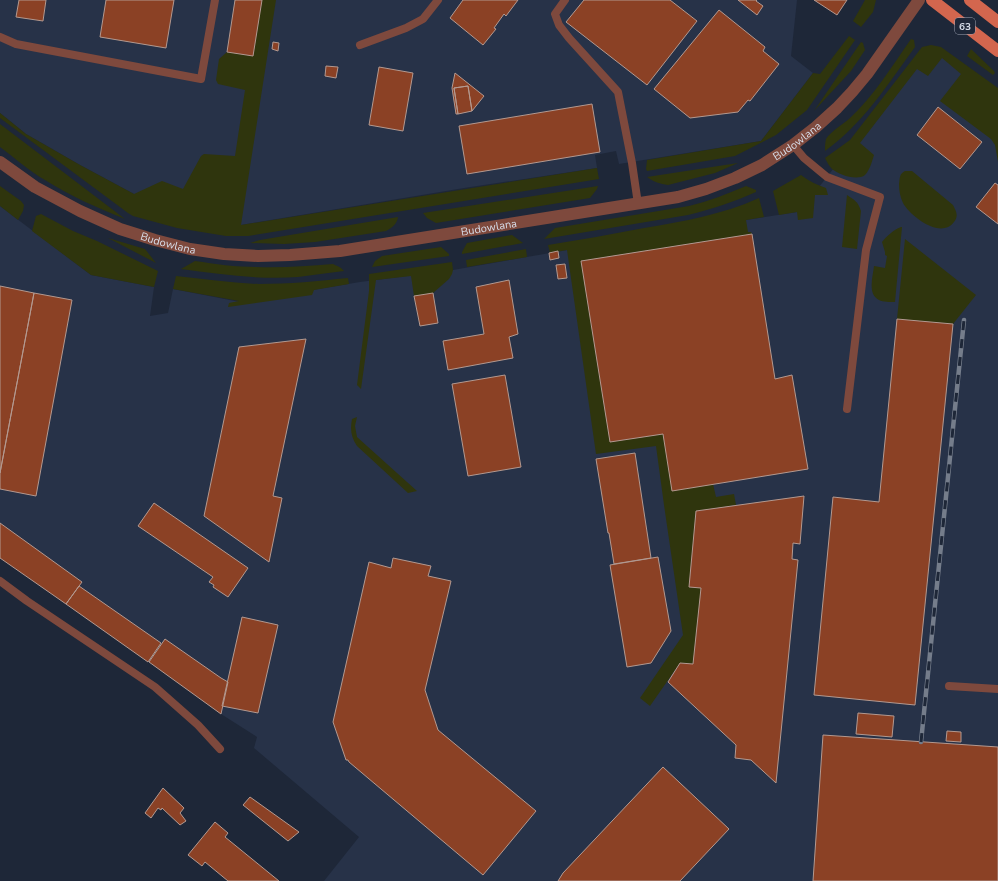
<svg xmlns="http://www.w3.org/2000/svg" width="998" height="881" viewBox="0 0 998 881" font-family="'Nunito Sans',sans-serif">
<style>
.built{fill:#273248}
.green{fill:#2f350d}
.building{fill:#8b4125;stroke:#b39990}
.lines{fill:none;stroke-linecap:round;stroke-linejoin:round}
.lane{stroke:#7e493d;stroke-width:8}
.street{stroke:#7e493d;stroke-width:12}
.primary{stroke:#d3664e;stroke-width:12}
.rail-casing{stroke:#757d8b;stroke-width:4.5}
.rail{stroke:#1e2738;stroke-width:3;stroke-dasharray:9;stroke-linecap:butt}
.labels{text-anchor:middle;stroke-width:3.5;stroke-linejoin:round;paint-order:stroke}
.shield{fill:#1e2738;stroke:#a0a6b4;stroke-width:1}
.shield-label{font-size:10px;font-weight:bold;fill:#d7dde9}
.street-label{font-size:11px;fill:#d7dde9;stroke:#1e2738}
</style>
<rect width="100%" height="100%" fill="#1e2738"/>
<path class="built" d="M0 0H797L791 56 813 73 761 141 619 164 616 151 595 155 597 168 464 188 241 225 134 194 80 165 26 134 0 113Z
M931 45 998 98V881H324L359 837 254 748 257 737 221 714 149 662 0 558V206L91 275 154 287 150 316 168 313 173 289 240 302 360 282 453 270 567 250V248L797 212 800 211Z"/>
<path class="green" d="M262 0H276L241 225 597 168 599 179 248 236H226L177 228 133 216 128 213 0 118V113L26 134 80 165 134 194 162 181 183 189 201 156 204 154 235 156 245 90 218 84 216 80 219 59 227 52 253 56Z
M865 0H876L873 12 861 27 853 21Z
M849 36 855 40 807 110 776 135 735 156 647 171 646 169 647 160 761 141 813 73 820 74Z
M911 39 914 40 915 47C888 84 863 124 825 151 825 147 825 143 826 139 830 132 843 124 849 119 874 96 892 66 911 39Z
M861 42 863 43 865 50 851 71 814 111Z
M931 45 941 47 998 88V162L995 145 991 139 940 101 961 74 942 58 928 76 917 69 860 143 874 155C872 161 870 170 865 175 857 181 839 175 832 169 829 166 827 162 825 158L850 140 922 47Z
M971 49 994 71 995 73 993 75 967 56Z
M0 124 125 219C98 208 70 196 45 180 29 171 15 158 0 147Z
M738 163 715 173 668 185C660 184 654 182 647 177Z
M905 171H912L953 205C956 211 959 216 954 222 941 240 910 216 903 203 900 197 899 190 899 184 900 178 899 174 905 171Z
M801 175C809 181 817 185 826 188L828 195H815L813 218 798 220 797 212 779 215 773 191Z
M0 186 21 201 24 205 23 211 18 220 0 206Z
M598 186 597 189 590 198 436 223 427 218 423 213Z
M746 186 756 190V192C734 202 712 209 688 215L544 239 555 228 689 206C709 201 727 194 746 186Z
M847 195C854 200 858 201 861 211L857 249 842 247Z
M759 198 764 217 746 220 748 232H751L752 234 581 261 610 442 663 434 713 484 716 497 734 494 736 505 696 511 689 587 701 588 693 664 680 663 650 706 640 698 683 635 664 505 656 446 596 454 567 250 550 253 548 245C580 240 612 234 644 228 685 221 721 215 759 198Z
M41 214 73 231 97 241 158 271 154 287 91 275 32 231 36 216Z
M398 217C397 224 392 228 386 231L315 242 284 244 250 243 260 240Z
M901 227H902L895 302C890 302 883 302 879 300 867 294 873 276 874 266L885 268 887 256 885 255V252L882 242C887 236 893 230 901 227Z
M512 235 523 243 462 254V252L467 243Z
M108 238 145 249 156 263Z
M905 239 976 295 953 324 897 319Z
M441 247 449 254V256L372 267 375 261 382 256Z
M526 249 527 257 467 267 466 260Z
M195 261C215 264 236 267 256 267 282 268 307 266 333 264 337 266 341 267 344 271 328 273 313 275 298 277 258 280 219 274 181 269Z
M452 262 453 270 452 274 449 279 433 293 414 296 411 276 376 280 361 389 357 385 369 291V274Z
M176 276C204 279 231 283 259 284 289 284 319 281 348 278L349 284 314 290 312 295 228 307 229 303 239 301 173 289Z
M357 417 355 426 357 437 417 491 408 493 357 446C351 437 350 430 352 419Z"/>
<path class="building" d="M19 0H46L43 21 16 17Z
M106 0H174L166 48 100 37Z
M235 0H262L253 56 227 52Z
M463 0H518L506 16 504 14 494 28 496 29 483 45 450 18Z
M584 0H670L697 21 647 85 566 22Z
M738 0H757L756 1 763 6 757 15Z
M814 0H847L837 15Z
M719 10 765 47 763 51 779 64 750 101 748 100 738 112 690 118 654 89Z
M273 42 279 43 278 51 272 49Z
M326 66 338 67 336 78 325 76Z
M379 67 413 73 403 131 369 125Z
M455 73 484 96 472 111 468 86 454 88 458 114H456L452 88Z
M468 86 472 111 458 114 454 88Z
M592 104 600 152 467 174 459 126Z
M938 107 982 142 960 169 917 135Z
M995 183 998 185V224L976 207Z
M752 234 775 379 792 375 808 469 672 491 663 434 610 442 581 261Z
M558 251 559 258 550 260 549 253Z
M565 264 567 278 558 279 556 265Z
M509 280 518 334 509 337 513 358 448 370 443 341 484 334 476 287Z
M0 286 34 293 0 473Z
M34 293 72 300 36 496 0 489V473Z
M433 293 438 323 420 326 414 296Z
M897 319 953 324 915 705 814 695 833 497 879 502Z
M306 339 273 496 282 498 269 562 204 516 239 347Z
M505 375 521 467 468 476 452 384Z
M635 453 651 558 614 564 609 533H608L596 459Z
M804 496 800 544 793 543 792 559 798 560 776 783 751 760 735 758 736 745 668 682 680 663 693 664 701 588 689 587 696 511Z
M154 503 248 568 228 597 213 587 214 585 209 582 213 577 138 526Z
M0 523 82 582 66 604 0 558Z
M658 557 671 631 651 663 627 667 610 565Z
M393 558 431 566 428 576 451 581 425 690 438 730 536 811 483 875 349 762 348 760H346L333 722 369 562 391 568Z
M79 586 161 643 148 662 66 604Z
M242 617 278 625 258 713 222 706Z
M165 639 221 678 228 682 221 714 149 662Z
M858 713 894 716 892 737 856 734Z
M947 731 961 732V742L946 741Z
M823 735 998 747V881H813Z
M663 767 729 829 680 881H558L563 873Z
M163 788 184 808 180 813 186 821 180 825 162 808 161 810 158 808 151 818 145 813Z
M250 797 299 832 288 841 243 805Z
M215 822 228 833 225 837 279 881H228L205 862 202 866 188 855Z"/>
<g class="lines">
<path class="lane" d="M565 0 555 14 559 25 569 38 618 92 632 163 638 204
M0 37 16 44 201 79 215 0
M360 45 406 28 423 19 438 0
M793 145 804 158 827 177 880 197 866 250 847 409
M0 581 27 601 155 687 198 725 220 749
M949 686 998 689"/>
<path class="street" id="s1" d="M0 162 35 187 80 211 120 229 155 240 190 249 224 254 258 256 290 255 340 251 678 197 706 189 735 178 762 165 793 145 816 127 837 108 852 92 867 74 919 0"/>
<path class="primary" d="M932 0 998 51
M970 0 998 22"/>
<g class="rail-casing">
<path id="rail" d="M921 742 964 320"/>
</g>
<use href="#rail" class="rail"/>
</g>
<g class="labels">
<rect class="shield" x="955" y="18" width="20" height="16" rx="3"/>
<g class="shield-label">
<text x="965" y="30">63</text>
</g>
<g class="street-label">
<text dy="4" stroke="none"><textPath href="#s1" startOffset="836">Budowlana</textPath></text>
<text dy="4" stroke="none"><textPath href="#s1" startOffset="512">Budowlana</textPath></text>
<text dy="4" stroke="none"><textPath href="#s1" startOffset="188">Budowlana</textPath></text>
</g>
</g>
</svg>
